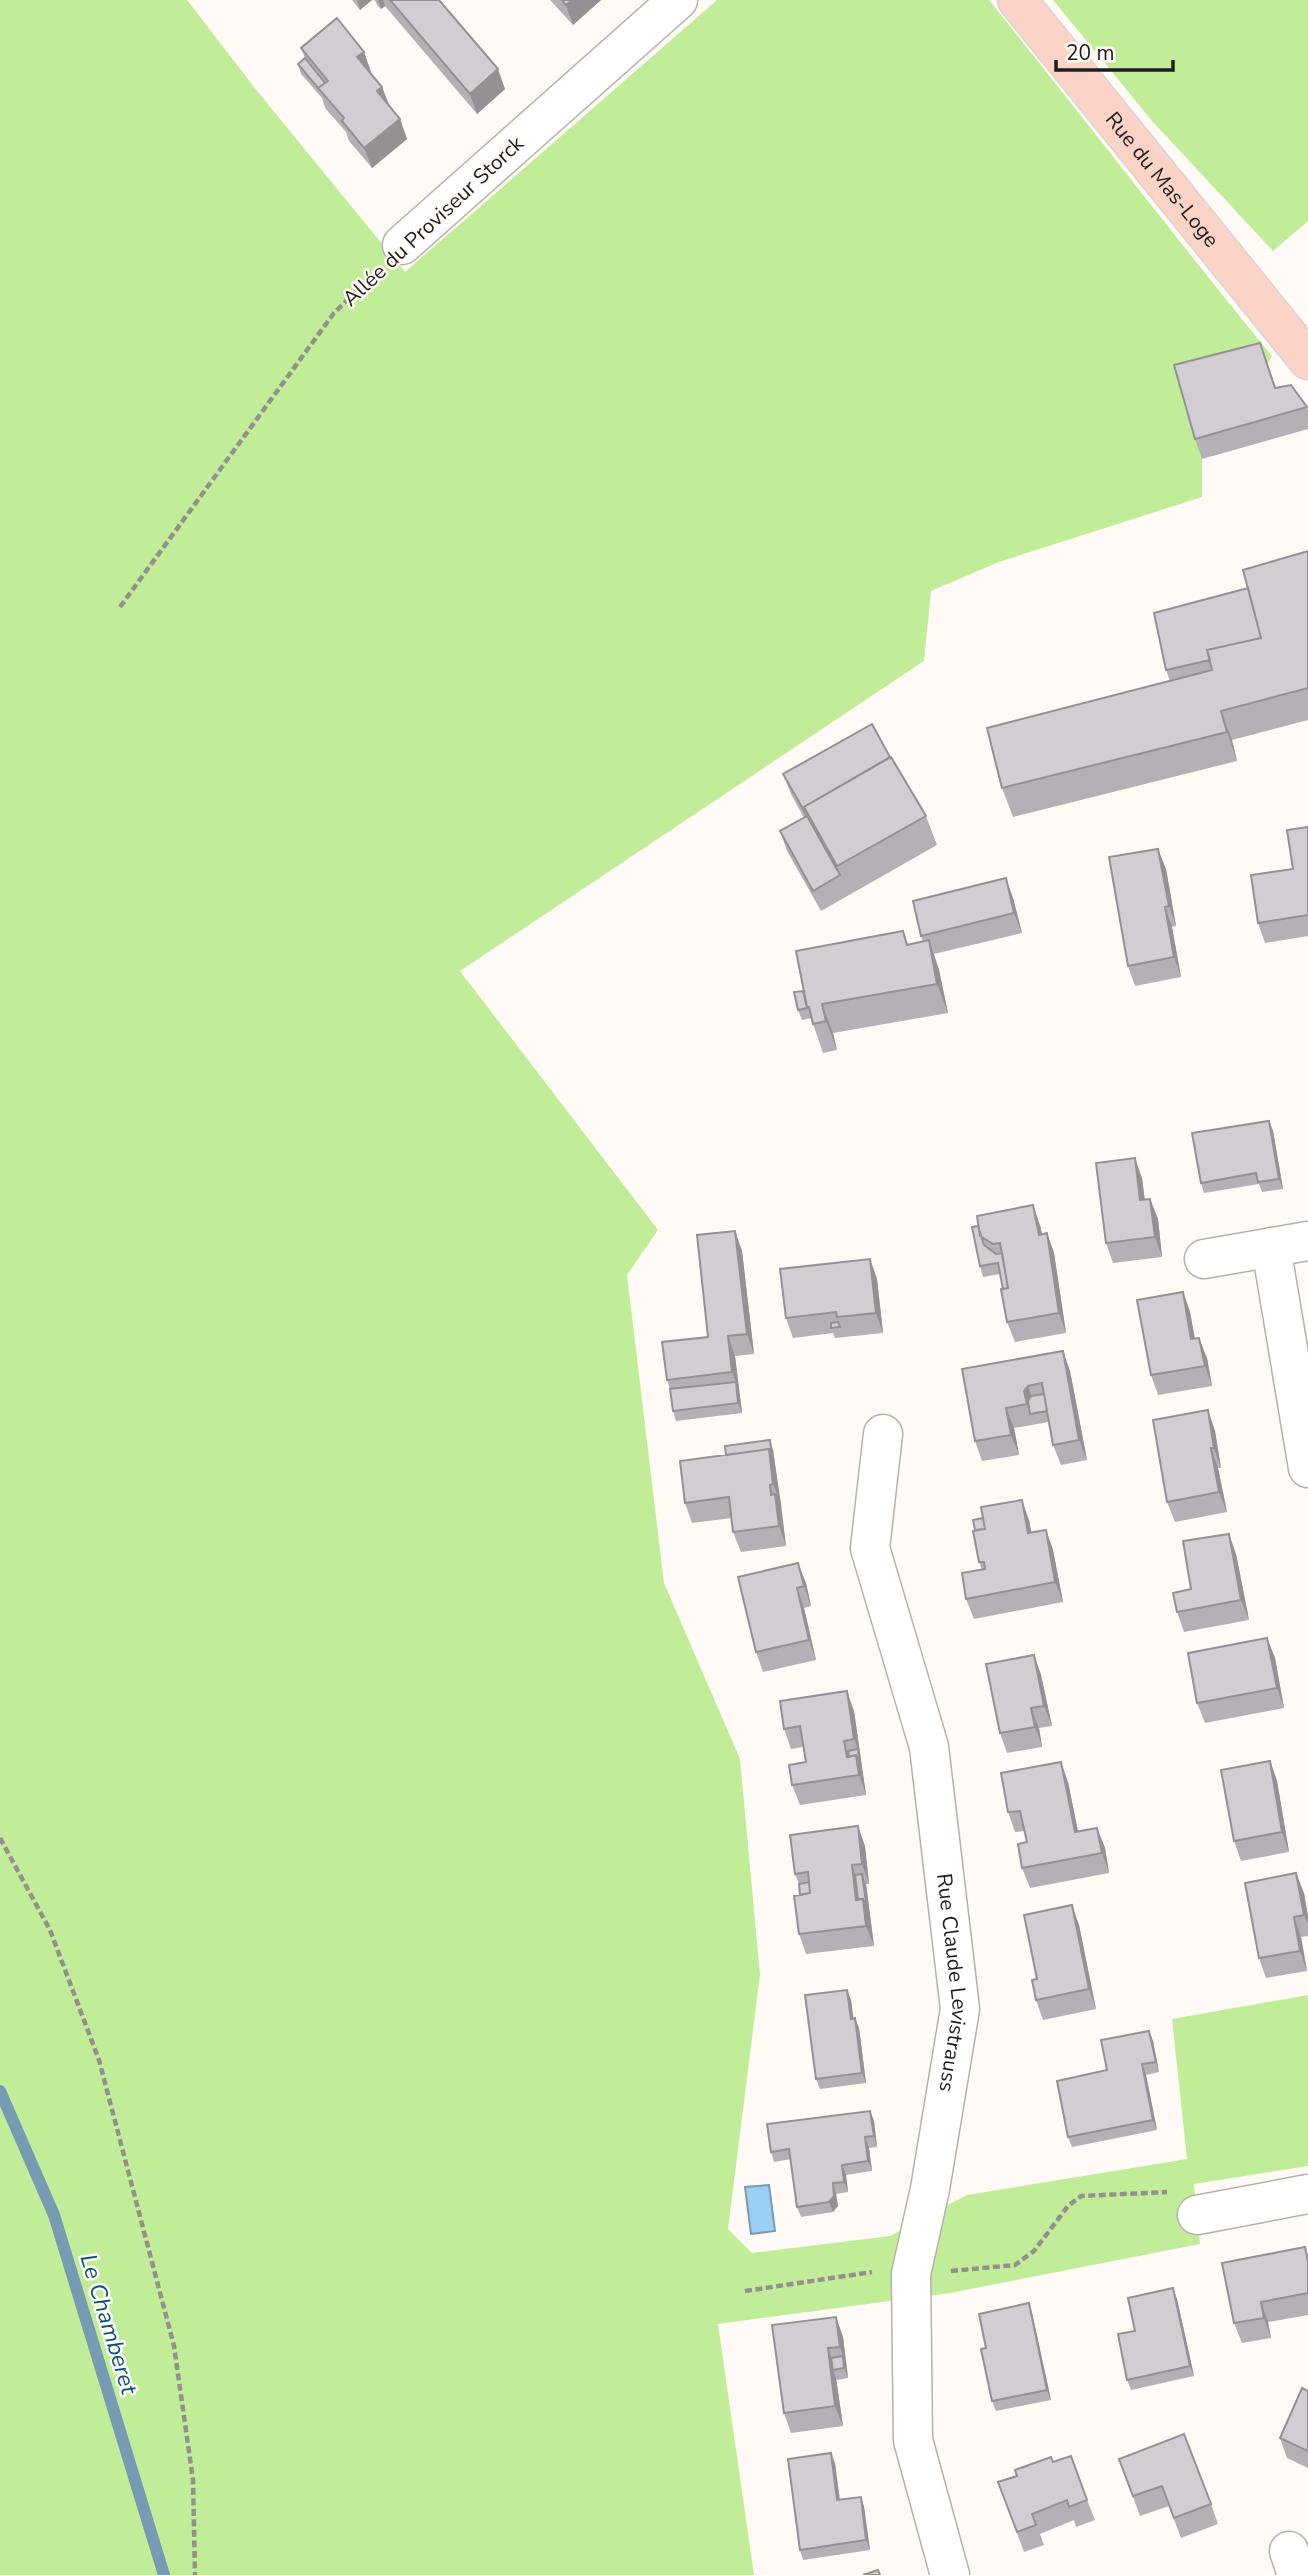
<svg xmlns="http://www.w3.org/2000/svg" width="1308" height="2575" font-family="'Nunito Sans',sans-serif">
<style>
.green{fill:#c1ec98}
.water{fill:#9bd0f4;stroke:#769bb3;stroke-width:2}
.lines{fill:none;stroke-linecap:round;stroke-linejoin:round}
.stream{stroke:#769bb3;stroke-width:12}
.minor-casing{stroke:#b7b1ab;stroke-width:41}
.major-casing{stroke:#d7d6d6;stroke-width:41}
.path{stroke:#94918d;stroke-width:4.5;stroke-dasharray:7 3.5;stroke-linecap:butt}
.minor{stroke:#fff;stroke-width:38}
.major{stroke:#fbd2c6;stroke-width:38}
.wall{fill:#b5b0b5}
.shaded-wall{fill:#949094}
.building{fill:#d3cdd3;stroke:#949094;stroke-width:2}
.labels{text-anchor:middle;stroke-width:5;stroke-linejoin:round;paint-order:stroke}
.street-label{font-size:21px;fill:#201e1c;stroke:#fffaf5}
.water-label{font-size:23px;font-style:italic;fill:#06547b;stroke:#fffaf5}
</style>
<rect width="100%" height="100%" fill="#fffaf5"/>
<!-- green -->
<path class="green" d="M0 0H187L258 92 405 272 717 0H989C1084 118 1176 239 1272 356L1268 363 1182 386 1202 459V497L999 562 931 591 924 661 460 971 658 1230 627 1275 664 1583 740 1759 760 1975 728 2229 752 2253 890 2236 967 2195 1187 2159 1172 2019 1308 1995V2166L1194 2184 1200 2244 950 2293 718 2324 754 2575H0Z
M1053 0H1308V221L1273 251 1153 122Z"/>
<!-- water -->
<path class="water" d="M769 2185 775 2231 751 2234 745 2187Z"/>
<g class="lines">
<!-- stream -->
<path class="stream" d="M0 2091 54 2215 164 2575"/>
<!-- minor casing -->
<g class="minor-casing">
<g id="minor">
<path d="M402 245 678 0"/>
<path d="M1271 1247 1308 1468"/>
<path d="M1204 1259 1308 1241"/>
<path id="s1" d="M883 1434 870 1548 929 1747 960 2009 930 2189 911 2274 913 2440 950 2575"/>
<path d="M1197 2215 1308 2194"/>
<path d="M1289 2551 1297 2575"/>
</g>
</g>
<!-- major casing -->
<g class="major-casing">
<g id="major">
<path id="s2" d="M1017 0 1308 360"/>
</g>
</g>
<!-- path -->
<path class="path" d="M120 607 334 313 375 273
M0 1838 50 1930 99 2060 174 2346 193 2480 195 2575
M951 2271 1015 2265 1034 2251 1068 2206 1081 2196 1167 2192
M745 2291 872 2272"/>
<!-- minor -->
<use href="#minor" class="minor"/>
<!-- major -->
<use href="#major" class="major"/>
</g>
<!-- wall -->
<path class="wall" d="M352 0H372L360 10Z
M375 0H439L505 89 477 114 385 6 381 9 377 5Z
M550 0H601L573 25Z
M301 48 364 52 371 72 370 73 382 87 389 106 400 119 407 139 372 168 349 141 346 132 325 108 322 98 301 74 298 64 305 58Z
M1260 343 1276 388 1307 407 1308 410V429L1202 459 1195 439Z
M1308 551V720L1232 740 1237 761 1013 817 1002 788 1170 681 1166 670 1248 588Z
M890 757 926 816 937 845 821 911 787 851 780 831 804 818 791 794 783 774Z
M1308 827V936L1265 943 1258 923 1293 869Z
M1166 869 1176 926 1172 927 1181 977 1135 986 1128 966Z
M1013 898 1022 933 934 954 939 970 948 1013 833 1033 837 1050 823 1053 811 1018 802 1020 798 1010 803 991 908 944 923 942 921 936Z
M1269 1121 1273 1131 1283 1189 1262 1192 1259 1184 1204 1193 1201 1183Z
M1142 1178 1145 1200 1150 1199 1158 1219 1162 1257 1113 1263 1106 1243Z
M1040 1225 1042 1234 1047 1233 1054 1253 1066 1333 1015 1342 1007 1322 1000 1274 983 1277 980 1266 972 1227Z
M735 1231 742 1251 754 1354 735 1356 742 1413 676 1421 673 1411 670 1389 667 1380 708 1337Z
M870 1259 877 1279 883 1333 835 1338 833 1333 793 1338 786 1318Z
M1183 1292 1190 1312 1195 1338 1207 1358 1212 1386 1158 1395 1151 1375Z
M962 1369 1070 1371 1087 1460 1061 1465 1053 1445 1049 1422 1014 1428 1019 1455 982 1461 975 1441Z
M1208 1410 1215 1431 1221 1468H1218L1227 1512 1175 1522 1167 1502Z
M773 1450 786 1546 741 1552 733 1532 732 1518 692 1523 685 1503Z
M1029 1520 1031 1532 1046 1530 1053 1550 1063 1602 974 1619 966 1599 982 1570 979 1562 975 1530Z
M1236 1554 1249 1620 1184 1632 1177 1612 1191 1589Z
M738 1577 806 1583 811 1606 804 1608 816 1660 763 1672 756 1652Z
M1267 1638 1275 1658 1284 1708 1205 1723 1197 1703Z
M1034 1655 1041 1675 1052 1726 1039 1728 1042 1747 1007 1753 1000 1733Z
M854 1711 866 1795 800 1805 792 1785 806 1762 803 1747 791 1749 784 1729Z
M1270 1761 1277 1781 1289 1852 1241 1861 1234 1841Z
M1068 1782 1078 1831 1097 1828 1105 1848 1109 1873 1030 1888 1022 1868 1027 1842 1024 1831 1015 1832 1008 1812Z
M865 1846 869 1884H866L874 1946 806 1954 799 1934 800 1895 799 1884 795 1874Z
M1304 1893 1308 1916V1936L1301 1937 1307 1971 1266 1978 1259 1958Z
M1079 1925 1096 2009 1043 2020 1036 2000 1037 1979Z
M847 1990 851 2000 853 2019 859 2028 866 2083 820 2089 816 2079Z
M1149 2031 1153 2041 1159 2072 1146 2075 1157 2130 1072 2147 1068 2137 1107 2070Z
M870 2111 874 2121 877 2147 869 2148 872 2171 846 2175 848 2192 836 2194 838 2206 833 2212 801 2217 797 2207 791 2159 774 2162 771 2152Z
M1305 2247 1308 2255V2315L1268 2322 1271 2338 1242 2343 1234 2323Z
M1177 2299 1194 2376 1131 2390 1127 2380 1135 2331Z
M1032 2313 1051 2400 996 2411 992 2401 986 2348Z
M836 2317 843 2337 848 2378 837 2380 836 2378 843 2426 791 2433 784 2413Z
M1308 2391V2468L1287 2458 1280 2438Z
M1119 2459 1211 2504 1218 2524 1181 2538 1169 2506 1140 2516Z
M1053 2462 1087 2500 1095 2520 1076 2527 1074 2520 1040 2534 1044 2545 1024 2552 998 2482Z
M835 2463 840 2500 861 2497 864 2507 870 2550 803 2560 800 2550Z"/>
<!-- shaded-wall -->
<path class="shaded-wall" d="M357 0H372L360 10Z
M378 0H383L385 6 381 9Z
M572 0H601L573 25 566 5Z
M364 52 371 72 365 77 357 57Z
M498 69 505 89 477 114 470 94Z
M382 87 390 107 377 91Z
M400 119 407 139 372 168 364 148Z
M1221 711 1232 740 1237 761 1227 732Z
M1158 849 1166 869 1176 926 1169 906Z
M1006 878 1013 898 1022 933 1014 913Z
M1165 907 1172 927 1181 977 1174 957Z
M929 940 939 970 948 1013 937 984Z
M822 1004 833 1033 837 1050 826 1021Z
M1269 1121 1273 1131 1283 1189 1279 1179Z
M1135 1158 1142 1178 1147 1220 1140 1200Z
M1150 1199 1158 1219 1162 1257 1155 1237Z
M1033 1205 1040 1225 1046 1255 1039 1235Z
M735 1231 742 1251 754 1354 747 1334Z
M1047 1233 1054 1253 1066 1333 1059 1313Z
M870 1259 877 1279 883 1333 876 1313Z
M1183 1292 1190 1312 1198 1359 1191 1339Z
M728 1336 735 1356 742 1413 738 1403 736 1382 732 1372Z
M1199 1338 1207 1358 1212 1386 1205 1366Z
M1063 1351 1070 1371 1087 1460 1079 1440Z
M1028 1386 1035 1406 1030 1414 1027 1404 1024 1391Z
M1006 1408 1014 1428 1019 1455 1011 1435Z
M1208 1410 1215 1431 1221 1468 1214 1448Z
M770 1440 773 1450 781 1504 773 1484 769 1449Z
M1211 1448 1218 1468 1227 1512 1219 1492Z
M770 1485 776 1502 775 1494H777L781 1504 786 1546 779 1526Z
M1022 1500 1029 1520 1035 1553 1028 1533Z
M1046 1530 1053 1550 1063 1602 1055 1582Z
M1229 1534 1236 1554 1249 1620 1241 1600Z
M798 1563 806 1583 811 1606 804 1586Z
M797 1588 804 1608 816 1660 809 1640Z
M1267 1638 1275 1658 1284 1708 1277 1688Z
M1034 1655 1041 1675 1052 1726 1044 1706Z
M847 1691 854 1711 866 1795 859 1775 856 1755 858 1749 854 1739Z
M1031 1708 1039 1728 1042 1747 1035 1727Z
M1270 1761 1277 1781 1289 1852 1282 1832Z
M1061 1762 1068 1782 1082 1852 1075 1832Z
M858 1826 865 1846 869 1884 862 1864Z
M1097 1828 1105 1848 1109 1873 1102 1853Z
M852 1865 859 1885 862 1909 856 1900Z
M1296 1873 1304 1893 1308 1916V1925L1304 1915Z
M862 1874 866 1884 874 1946 866 1926 863 1899Z
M1072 1905 1079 1925 1096 2009 1089 1989Z
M1294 1917 1301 1937 1307 1971 1300 1951Z
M847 1990 851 2000 855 2029 851 2019Z
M855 2018 859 2028 866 2083 862 2073Z
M1149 2031 1153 2041 1159 2072 1156 2062Z
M1142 2064 1146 2075 1157 2130 1153 2120Z
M870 2111 874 2121 877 2147 874 2136Z
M865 2137 869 2148 872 2171 868 2161Z
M842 2165 846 2175 848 2192 844 2182Z
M833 2183 836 2194 838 2206 833 2212 829 2202Z
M1173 2288 1177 2299 1194 2376 1190 2366Z
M1261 2302 1268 2322 1271 2338 1264 2318Z
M1029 2303 1032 2313 1051 2400 1047 2390Z
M836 2317 843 2337 848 2378 844 2368 843 2356 840 2347Z
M828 2348 835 2368 833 2370 836 2378 843 2426 835 2406Z
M831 2453 835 2463 841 2511 837 2500Z
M861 2497 864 2507 870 2550 866 2540Z"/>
<!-- building -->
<path class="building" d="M390 0H439L498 69 470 94Z
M562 0H572L566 5Z
M337 18 364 52 357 57 382 87 377 91 400 119 364 148 342 121 344 118 318 88 328 81 301 48Z
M305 58 325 83 318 88 298 64Z
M1260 343 1275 388 1291 385 1307 407 1195 439 1174 365Z
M1308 551V688L1221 711 1227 732 1002 788 987 728 1212 670 1207 650 1261 638 1243 570Z
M1248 588 1261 638 1207 650 1210 660 1166 670 1154 613Z
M872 724 890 757 804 807 807 816 783 774Z
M891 757 926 816 837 866 804 807Z
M807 816 840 875 813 891 780 831Z
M1308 827V915L1258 923 1251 875 1293 869 1287 830Z
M1158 849 1169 906 1165 907 1174 957 1128 966 1109 857Z
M1006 878 1014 913 921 936 913 901Z
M903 931 907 945 929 940 937 984 822 1004 826 1021 813 1024 809 1007H807L796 951Z
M803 991 807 1008 798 1010 794 992Z
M1269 1121 1279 1179 1258 1182 1256 1173 1201 1183 1192 1133Z
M1135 1158 1140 1200 1150 1199 1155 1237 1106 1243 1096 1163Z
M1033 1205 1039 1235 1047 1233 1059 1313 1007 1322 1001 1289 1008 1288 1000 1243 993 1244 980 1236 977 1216Z
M978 1226 984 1245 996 1254 1002 1253 1008 1288 1003 1289 998 1263 980 1266 972 1227Z
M735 1231 747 1334 728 1336 732 1372 667 1380 662 1342 708 1337 697 1235Z
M870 1259 876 1313 837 1317 836 1312 786 1318 780 1269Z
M1183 1292 1191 1339 1199 1338 1205 1366 1151 1375 1137 1300Z
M838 1322 840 1327 831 1328V1323Z
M1063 1351 1079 1440 1053 1445 1042 1383 1028 1386 1024 1391 1027 1404 1006 1408 1011 1435 975 1441 962 1369Z
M736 1382 738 1403 673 1411 670 1389Z
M1044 1394 1047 1411 1030 1414 1028 1401 1031 1396Z
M1208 1410 1214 1448H1211L1219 1492 1167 1502 1153 1420Z
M770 1440 772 1459 769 1449 726 1455 725 1446Z
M769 1449 773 1484 770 1485 771 1495 775 1494 779 1526 733 1532 729 1497 685 1503 680 1461Z
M1022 1500 1028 1533 1046 1530 1055 1582 966 1599 962 1573 985 1569 984 1562H979L973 1531 985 1529 981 1507Z
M983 1518 985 1529 975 1530 973 1520Z
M1229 1534 1241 1600 1177 1612 1173 1593 1191 1589 1183 1541Z
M798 1563 804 1586 797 1588 809 1640 756 1652 738 1577Z
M1267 1638 1277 1688 1197 1703 1188 1653Z
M1034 1655 1044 1706 1031 1708 1035 1727 1000 1733 986 1664Z
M847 1691 854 1739 844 1741 847 1757 856 1755 859 1775 792 1785 789 1765 806 1762 800 1726 784 1729 780 1701Z
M858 1749 860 1765 856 1755 849 1757 848 1751Z
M1270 1761 1282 1832 1234 1841 1221 1770Z
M1061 1762 1075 1832 1097 1828 1102 1853 1022 1868 1018 1844 1027 1842 1020 1811 1008 1812 1001 1773Z
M858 1826 862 1864 852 1865 856 1900 863 1899 866 1926 799 1934 794 1896 810 1893 808 1872 795 1874 790 1835Z
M1296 1873 1304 1915 1294 1917 1300 1951 1259 1958 1245 1883Z
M862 1874 867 1909 863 1899H858L855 1875Z
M809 1882 810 1893 800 1895 799 1884Z
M1072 1905 1089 1989 1036 2000 1032 1980 1037 1979 1024 1915Z
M847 1990 851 2019 855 2018 862 2073 816 2079 805 1995Z
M1149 2031 1156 2062 1142 2064 1153 2120 1068 2137 1057 2081 1107 2070 1101 2040Z
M870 2111 874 2136 865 2137 868 2161 842 2165 844 2182 833 2183 834 2196 829 2202 797 2207 789 2149 771 2152 767 2124Z
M1305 2247 1308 2262V2293L1261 2302 1264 2318 1234 2323 1222 2263Z
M1173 2288 1190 2366 1127 2380 1118 2334 1135 2331 1128 2298Z
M1029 2303 1047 2390 992 2401 981 2349 986 2348 979 2314Z
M836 2317 840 2347 828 2348 835 2406 784 2413 772 2325Z
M843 2356 844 2368 833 2370 831 2358Z
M1302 2388 1308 2391V2451L1280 2438Z
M1184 2434 1211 2504 1174 2518 1162 2486 1133 2496 1119 2459Z
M831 2453 837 2500 861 2497 866 2540 800 2550 788 2459Z
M1071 2456 1087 2500 1069 2507 1067 2500 1032 2514 1036 2525 1017 2532 998 2482 1017 2476 1015 2470 1051 2457 1053 2462Z
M878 2570 880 2575H863Z"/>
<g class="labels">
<!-- street labels -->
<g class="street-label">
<text dy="7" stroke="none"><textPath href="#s2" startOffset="231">Rue du Mas-Loge</textPath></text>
<text transform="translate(433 221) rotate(-43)" y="7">Allée du Proviseur Storck</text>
<text dy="7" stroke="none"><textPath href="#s1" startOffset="560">Rue Claude Levistrauss</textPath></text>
</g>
<!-- water labels -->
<g class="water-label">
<text transform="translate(109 2324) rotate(73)" y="8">Le Chamberet</text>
</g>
</g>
<!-- scale -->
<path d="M1056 60v10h117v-10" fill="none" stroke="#201e1c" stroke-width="3.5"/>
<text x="1066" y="60" font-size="21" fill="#201e1c" stroke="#fffaf5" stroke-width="5" paint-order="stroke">20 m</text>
</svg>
